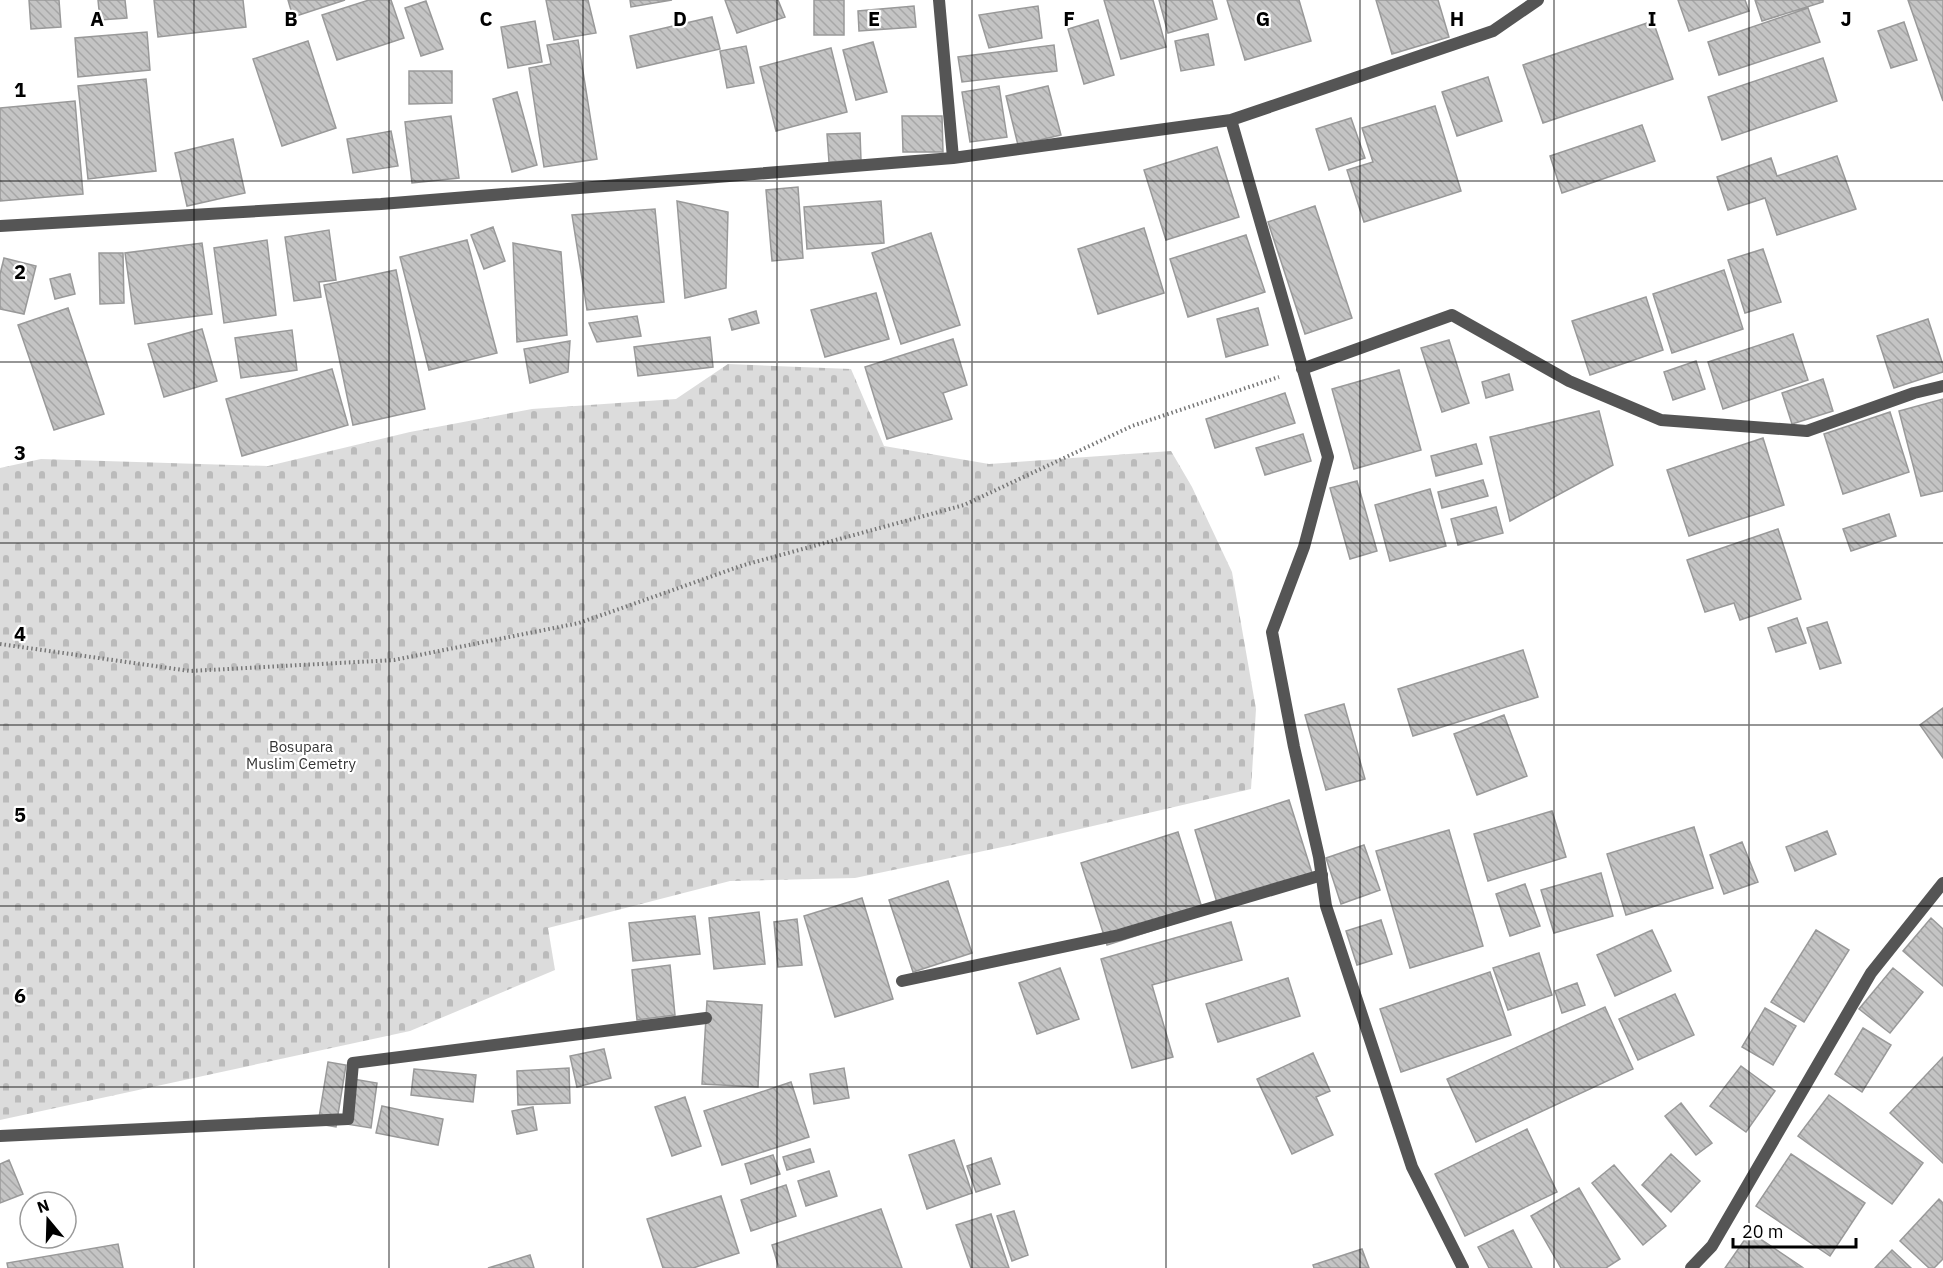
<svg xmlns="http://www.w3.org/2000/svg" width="1943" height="1268" font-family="'IBM Plex Sans',sans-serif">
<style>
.cemetery{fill:url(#cemetery-stones)}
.building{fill:url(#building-back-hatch);stroke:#999;stroke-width:1.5}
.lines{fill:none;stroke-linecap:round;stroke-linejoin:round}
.path{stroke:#777;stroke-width:4;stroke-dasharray:1.5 3;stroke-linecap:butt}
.lane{stroke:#555;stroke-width:12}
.street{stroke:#555;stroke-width:12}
.grid{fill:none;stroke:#000;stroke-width:1.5;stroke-opacity:0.55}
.labels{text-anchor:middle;stroke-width:4.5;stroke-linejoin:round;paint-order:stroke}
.park-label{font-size:15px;fill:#333;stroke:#fff}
.grid-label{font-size:20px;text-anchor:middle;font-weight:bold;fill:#000;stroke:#fff;stroke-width:4.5;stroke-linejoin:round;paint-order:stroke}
</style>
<defs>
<pattern id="cemetery-stones" width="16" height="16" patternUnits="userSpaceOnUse" patternTransform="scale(1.5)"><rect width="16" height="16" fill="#dcdcdc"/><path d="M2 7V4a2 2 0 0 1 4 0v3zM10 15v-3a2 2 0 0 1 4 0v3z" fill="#bbb"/></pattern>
<pattern id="building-back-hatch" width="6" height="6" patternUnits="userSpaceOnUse" patternTransform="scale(1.5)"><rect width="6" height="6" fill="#c4c4c4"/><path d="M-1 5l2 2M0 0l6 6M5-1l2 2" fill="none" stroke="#a7a7a7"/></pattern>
</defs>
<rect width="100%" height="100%" fill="#fff"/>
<!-- cemetery -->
<path class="cemetery" d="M728 364 851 369 884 446 989 464 1171 451 1192 487 1232 572 1256 709 1251 789 1012 845 855 878 730 881 548 928 555 970 410 1031 0 1120V468L41 459 268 466 410 432 532 409 676 399Z"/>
<!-- building -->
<path class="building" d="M29 0H59L61 27 31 29Z
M98 0H125L127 18 100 20Z
M154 0H243L246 27 158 37Z
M288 0H345L293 17Z
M369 0H391L404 38 337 60 322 15Z
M546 0H588L596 33 554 40Z
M630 0H672L631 7Z
M725 0H778L785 17 737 33Z
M814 0H844V35H814Z
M1104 0H1153L1166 47 1121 59Z
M1159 0H1212L1217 19 1168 33Z
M1227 0H1299L1311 41 1245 60Z
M1376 0H1438L1449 37 1392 54Z
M1678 0H1745L1749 11 1689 31Z
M1755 0H1823V2L1762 21Z
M1908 0H1943V101Z
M426 1 443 49 421 56 405 8Z
M914 6 916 27 859 31 858 11Z
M1038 6 1042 38 989 48 979 15Z
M1808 8 1820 42 1719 75 1708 42Z
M712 17 720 49 637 68 630 36Z
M1098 20 1114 75 1084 84 1068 29Z
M535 21 542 62 508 68 501 27Z
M1653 21 1673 79 1543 123 1523 65Z
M1904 22 1917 60 1891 68 1878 31Z
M147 32 150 70 78 77 75 38Z
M1208 34 1214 65 1181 71 1175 41Z
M578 40 597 159 544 167 529 68 551 64 547 45Z
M308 41 336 128 282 146 253 59Z
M873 42 887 92 856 100 843 50Z
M1054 45 1057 71 962 82 958 57Z
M746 46 754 83 727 88 720 51Z
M831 48 847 112 776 131 760 67Z
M1823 58 1837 101 1722 140 1708 97Z
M409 71H452V103L409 104Z
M1488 77 1502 121 1457 136 1442 92Z
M146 79 156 171 88 179 78 86Z
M999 86 1007 137 970 142 962 92Z
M1048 86 1061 135 1018 145 1006 96Z
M517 92 537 165 512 172 493 99Z
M75 101 83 194 0 201V108Z
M1435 106 1461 191 1364 222 1347 170 1373 162 1362 128Z
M451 116 459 178 412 183 405 122Z
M902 116H942L943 152H903Z
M1351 118 1365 158 1329 170 1316 129Z
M1642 125 1655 161 1562 193 1550 156Z
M391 131 398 166 353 173 347 139Z
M860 133 861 160 829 162 827 134Z
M233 139 245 193 187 206 175 153Z
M1217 147 1239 217 1166 240 1144 170Z
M1837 156 1856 209 1777 235 1765 198 1728 210 1717 177 1771 158 1777 176Z
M798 187 803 258 772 261 766 190Z
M677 201 728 212 726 288 685 298Z
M881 201 884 243 807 249 804 207Z
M1315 206 1352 318 1305 334 1268 222Z
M655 209 664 302 587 310 572 215Z
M493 227 505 261 484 269 471 235Z
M1144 228 1164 293 1098 314 1078 249Z
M329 230 336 280 319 282 321 297 294 301 285 237Z
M931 233 960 325 901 344 872 253Z
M1246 235 1265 292 1188 317 1170 259Z
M267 240 276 315 224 323 214 248Z
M467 240 497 353 429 370 400 257Z
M202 243 212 314 135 324 125 253Z
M513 243 561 252 567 335 517 342Z
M1763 249 1781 302 1745 313 1728 260Z
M99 253H123L124 303 100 304Z
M4 258 36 266 24 314 0 309V274Z
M396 270 425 409 353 425 324 285Z
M1724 270 1743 329 1672 353 1653 294Z
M70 274 75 294 55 299 50 279Z
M876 293 889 339 825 357 811 310Z
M1646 297 1663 350 1590 375 1572 321Z
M68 308 104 414 54 430 18 325Z
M1258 308 1268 345 1226 357 1217 319Z
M756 311 759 323 732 330 729 319Z
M637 316 641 336 597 342 589 323Z
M1928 319 1943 365V372L1894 388 1877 336Z
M202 329 217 381 164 397 148 344Z
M292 330 297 370 241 378 235 338Z
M1793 334 1808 380 1723 409 1708 362Z
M710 337 713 367 638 376 634 347Z
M953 339 967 385 943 393 952 419 887 439 865 367Z
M1449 340 1469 403 1442 412 1421 348Z
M570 341 568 372 530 383 524 349Z
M1696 361 1705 389 1673 400 1664 372Z
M332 369 348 425 242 456 226 399Z
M1399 370 1421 450 1354 469 1332 389Z
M1509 374 1513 390 1486 398 1482 382Z
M1823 379 1833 411 1792 424 1782 393Z
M1285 393 1295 423 1215 448 1206 419Z
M1943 399V491L1921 496 1899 411Z
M1599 411 1613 465 1510 521 1490 437Z
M1890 412 1909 472 1843 494 1824 434Z
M1303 434 1311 461 1265 475 1256 448Z
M1763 438 1784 505 1689 536 1667 470Z
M1476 444 1482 464 1436 476 1431 456Z
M1483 480 1488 496 1442 508 1438 492Z
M1357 481 1377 551 1350 559 1330 488Z
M1430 489 1446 546 1390 561 1375 505Z
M1496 507 1503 533 1458 545 1451 519Z
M1889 514 1896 536 1851 551 1843 529Z
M1778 529 1801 599 1740 620 1734 603 1705 612 1687 560Z
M1797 618 1806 643 1776 652 1768 628Z
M1827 622 1841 663 1820 669 1807 628Z
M1523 650 1538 697 1413 736 1398 689Z
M1344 704 1365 779 1326 790 1305 715Z
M1943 708V758L1920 725Z
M1504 715 1527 776 1477 795 1454 734Z
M1289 800 1313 876 1218 906 1195 830Z
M1552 811 1566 857 1488 881 1474 834Z
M1694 827 1713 888 1626 915 1607 854Z
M1449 830 1483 946 1410 968 1376 851Z
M1827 831 1836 854 1795 871 1786 847Z
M1178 832 1204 914 1107 945 1081 863Z
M1742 842 1758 882 1724 894 1710 855Z
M1364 845 1380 890 1341 904 1326 858Z
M1601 873 1613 916 1554 933 1541 890Z
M948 881 972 953 913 972 889 900Z
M1525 884 1540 926 1510 936 1496 894Z
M862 898 893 999 835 1017 804 916Z
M759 912 765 964 714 969 709 918Z
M695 916 700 954 633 961 629 923Z
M1931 918 1943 929V986L1903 951Z
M797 919 802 965 778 967 774 922Z
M1381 920 1392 954 1357 965 1346 931Z
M1231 922 1242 960 1152 985 1173 1057 1132 1068 1101 959Z
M1652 930 1671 971 1615 996 1597 955Z
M1816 930 1849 950 1804 1022 1771 1002Z
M1539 953 1552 995 1508 1010 1493 968Z
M670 965 675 1015 637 1020 632 970Z
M1060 968 1079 1019 1037 1034 1019 983Z
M1893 968 1923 992 1890 1033 1859 1009Z
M1490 972 1511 1035 1401 1072 1380 1009Z
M1288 978 1300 1016 1218 1042 1206 1004Z
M1577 983 1585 1005 1562 1013 1555 991Z
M1675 994 1694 1035 1638 1060 1619 1019Z
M707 1001 762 1005 758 1087 702 1084Z
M1605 1007 1633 1069 1476 1142 1447 1079Z
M1765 1008 1796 1026 1773 1065 1742 1047Z
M1863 1028 1891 1045 1862 1092 1835 1074Z
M604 1049 611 1078 577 1087 570 1056Z
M1313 1053 1330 1091 1316 1097 1333 1135 1292 1154 1257 1079Z
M1943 1057V1163L1890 1113Z
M328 1062 346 1065 336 1127 318 1124Z
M1741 1066 1775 1091 1746 1132 1710 1106Z
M569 1068 570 1103 518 1105 517 1071Z
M844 1068 849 1098 814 1104 810 1074Z
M414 1069 476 1075 473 1102 411 1095Z
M353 1079 377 1083 371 1128 346 1124Z
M791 1082 809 1137 722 1165 704 1111Z
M1829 1095 1923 1163 1892 1204 1798 1136Z
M685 1097 701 1146 672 1156 655 1107Z
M1681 1103 1712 1143 1696 1155 1665 1116Z
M382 1106 443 1119 438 1145 376 1133Z
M533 1107 537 1130 517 1134 512 1111Z
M1527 1129 1557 1192 1465 1236 1435 1174Z
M954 1140 972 1193 927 1209 909 1155Z
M810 1149 814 1162 787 1170 783 1157Z
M1671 1154 1700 1181 1671 1212 1642 1185Z
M1791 1154 1865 1203 1830 1256 1756 1206Z
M773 1155 780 1174 751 1184 745 1164Z
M991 1158 1000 1184 976 1192 967 1166Z
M9 1160 23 1194 0 1203V1164Z
M1614 1165 1666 1226 1643 1245 1592 1183Z
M829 1171 837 1196 806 1206 798 1181Z
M786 1185 796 1216 751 1231 741 1200Z
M1579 1188 1620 1259 1606 1268H1561L1531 1216Z
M721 1196 739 1253 693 1268H663L647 1219Z
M1939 1199 1943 1203V1259L1934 1268H1929L1900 1241Z
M881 1209 902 1268H779L772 1245Z
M1014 1211 1028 1255 1012 1261 997 1216Z
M991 1214 1009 1268H971L956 1225Z
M1513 1230 1532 1268H1489L1478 1247Z
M1750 1232 1802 1267 1725 1268Z
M118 1244 123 1268H8L7 1263Z
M1362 1249 1369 1268H1314L1313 1265Z
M1892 1250 1911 1268H1875Z
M530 1255 534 1268H488Z"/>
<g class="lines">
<!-- path -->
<path class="path" d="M0 644 190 671 394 660 579 623 744 565 964 505 1132 426 1279 377"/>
<!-- lane -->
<path class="lane" d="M902 981 1119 935 1322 875
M0 1136 348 1119 353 1063 706 1018"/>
<!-- street -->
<path class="street" d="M939 0 953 158
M1231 120 1328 457 1304 547 1272 632 1294 747 1319 857 1326 906 1412 1167 1463 1268
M0 226 381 204 953 158 1231 120 1493 31 1538 0
M1302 369 1452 315 1569 381 1661 420 1807 431 1914 393 1943 386
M1691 1268 1712 1246 1871 973 1943 883"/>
</g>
<!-- grid -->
<path class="grid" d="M194 0V1268M389 0V1268M583 0V1268M777 0V1268M972 0V1268M1166 0V1268M1360 0V1268M1554 0V1268M1749 0V1268M0 181H1943M0 362H1943M0 543H1943M0 725H1943M0 906H1943M0 1087H1943"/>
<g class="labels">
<!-- park labels -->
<g class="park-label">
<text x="301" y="752">Bosupara<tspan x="301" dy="17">Muslim Cemetry</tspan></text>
</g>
</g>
<g class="grid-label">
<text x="97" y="26">A</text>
<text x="291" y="26">B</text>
<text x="486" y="26">C</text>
<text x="680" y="26">D</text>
<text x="874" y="26">E</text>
<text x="1069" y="26">F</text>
<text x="1263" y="26">G</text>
<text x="1457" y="26">H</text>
<text x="1652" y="26">I</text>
<text x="1846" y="26">J</text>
<text x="20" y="97">1</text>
<text x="20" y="279">2</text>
<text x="20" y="460">3</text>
<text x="20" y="641">4</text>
<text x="20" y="822">5</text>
<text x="20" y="1003">6</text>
</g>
<!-- north arrow -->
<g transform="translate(48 1220) rotate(341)"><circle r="28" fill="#ffffff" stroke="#999999" stroke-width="1.5"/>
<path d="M0-4.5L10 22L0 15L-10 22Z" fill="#000000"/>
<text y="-9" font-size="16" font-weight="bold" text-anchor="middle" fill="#000000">N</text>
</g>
<!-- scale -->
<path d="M1733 1238v9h123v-9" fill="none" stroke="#000000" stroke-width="3"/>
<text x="1742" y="1238" font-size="18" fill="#000000" stroke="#ffffff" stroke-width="4.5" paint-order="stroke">20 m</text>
</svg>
